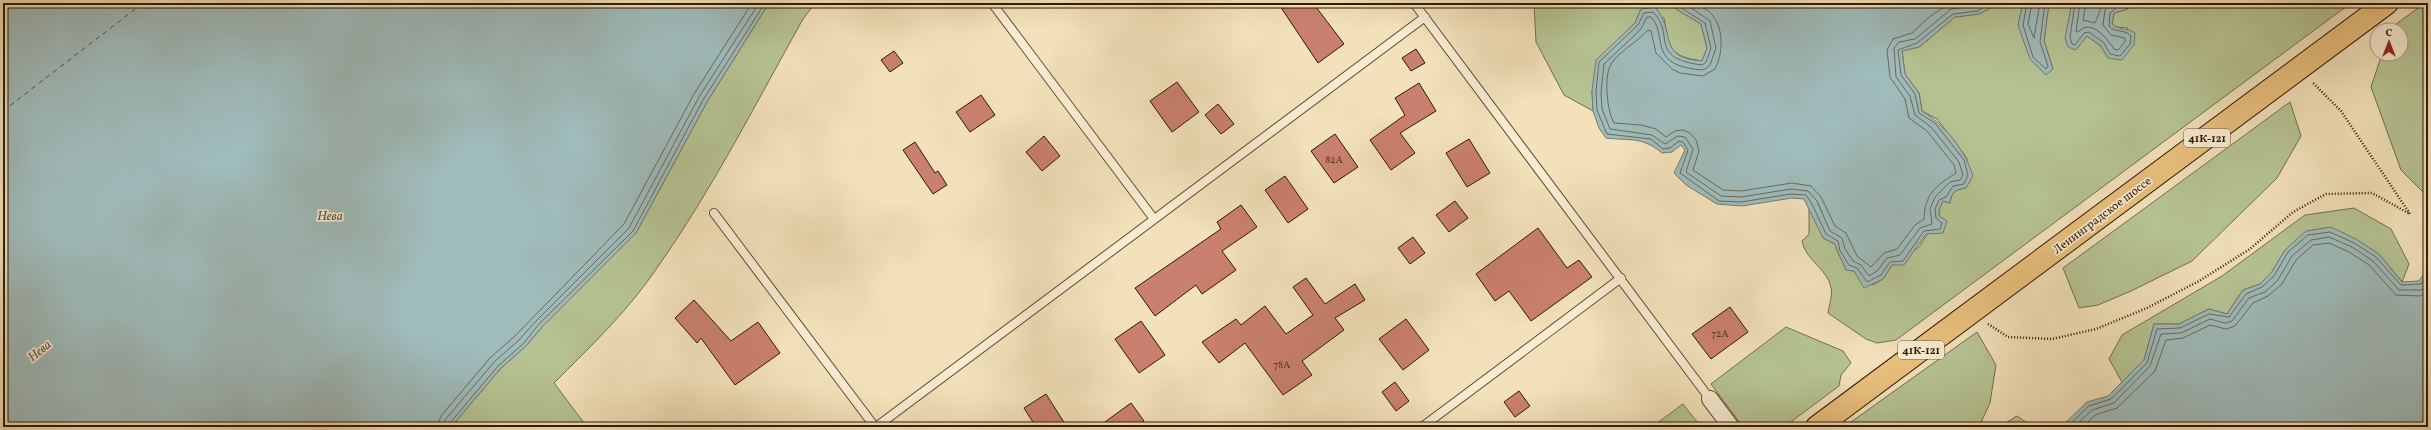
<svg xmlns="http://www.w3.org/2000/svg" width="2431" height="430" font-family="Vollkorn,serif">
<style>
.green{fill:#b6c393;stroke:#736e4a}
.water{fill:#9fbbba;stroke:#737a70}
.lines{fill:none;stroke-linecap:round;stroke-linejoin:round}
.shore{stroke:#686a5d;stroke-width:1}
.ferry{stroke:#575241;stroke-width:1;stroke-dasharray:5 4;stroke-linecap:butt}
.building{fill:#ca806e;stroke:#301900}
.lane-casing{stroke:#604b2e;stroke-width:10}
.street-casing{stroke:#604b2e;stroke-width:18}
.primary-casing{stroke:#301900;stroke-width:24}
.path{stroke:#301900;stroke-width:2.5;stroke-dasharray:1 2;stroke-linecap:butt}
.lane{stroke:#f7ecd2;stroke-width:8}
.street{stroke:#f7ecd2;stroke-width:16}
.primary{stroke:#e9c07d;stroke-width:22}
.labels{text-anchor:middle;stroke-width:3.5;stroke-linejoin:round;paint-order:stroke}
.number-label{font-size:10px;fill:#56331c}
.shield{fill:#f7ecd2;stroke:#6c583f;stroke-width:1}
.shield-label{font-size:11px;font-weight:bold;fill:#301900}
.street-label{font-size:12px;fill:#301900;stroke:#f7ecd2}
.water-label{font-size:13px;font-style:italic;fill:#575241;stroke:#f7ecd2}
</style>
<rect width="100%" height="100%" fill="#f2e1ba"/>
<filter id="stains"><feTurbulence type="fractalNoise" baseFrequency=".005" numOctaves="4"/><feColorMatrix values="0 0 0 0 .2 0 0 0 0 .09 0 0 0 0 .02 0 0 0 .5 -.17"/></filter>
<radialGradient id="worn" r=".72"><stop offset=".6" stop-color="#630" stop-opacity="0"/><stop offset="1" stop-color="#630" stop-opacity=".3"/></radialGradient>
<!-- green -->
<path class="green" d="M769 3H815L803 19C756 103 712 190 657 268 628 311 590 347 554 383L587 427H451L501 368 526 346 542 327 636 233 707 102Z
M1534 3H1674L1676 9 1701 24 1707 48 1702 61C1669 56 1669 49 1664 18L1641 9 1635 23 1626 32 1592 91 1593 111 1564 95 1536 42Z
M1994 3H2023L2018 25 2053 69 2044 41 2049 3H2072L2066 38 2069 47 2083 41 2087 36 2101 46 2108 58 2128 28 2116 27 2112 24 2114 13 2128 9 2118 3H2351L1896 340 1877 343 1866 339 1828 313C1829 306 1833 295 1831 288 1829 270 1805 260 1802 241L1809 234V205L1823 238 1835 244C1837 254 1843 260 1846 270L1854 271 1873 285 1883 279 1892 265 1919 247 1939 216V210L1943 201 1950 203C1952 191 1954 190 1966 188L1967 158 1937 119 1922 111 1919 93 1905 74 1902 51 1919 47 1955 17 1979 14 1992 7Z
M2425 3H2428V197L2401 170 2371 87 2382 54H2401V30H2388Z
M2290 102 2301 136 2277 178 2192 261 2131 291 2098 305 2079 308 2063 268Z
M2354 208 2391 229 2409 264 2402 282 2379 254 2285 250 2271 274 2260 284 2243 290 2227 314 2209 309 2179 324H2154L2144 360 2122 382 2109 359 2122 335 2222 276 2305 215Z
M1786 327 1843 351 1851 363 1841 375 1839 386 1784 427H1743L1711 384Z
M1977 332 1996 365 1990 403 1979 427H1844Z
M1683 404 1701 427H1652Z
M2017 416 2033 427H1999Z"/>
<!-- water -->
<path class="water" d="M3 3H769L707 102 636 233 542 327 526 346 501 368 451 427H3Z
M1674 3H1994L1992 7 1979 14 1955 17 1919 47 1902 51 1905 74 1919 93 1922 111C1945 125 1965 150 1973 176L1966 188C1954 190 1952 192 1950 203L1943 201 1939 210V216L1947 221 1943 233 1926 234 1904 265H1892L1883 279 1864 288 1854 271 1846 270C1843 260 1837 254 1835 244L1823 238 1804 199 1792 198 1742 206 1717 204 1686 185 1674 173 1685 150 1681 145 1672 152 1662 153C1642 136 1630 141 1606 138L1599 128 1593 111 1592 91 1596 60 1635 23 1641 9 1655 7C1677 32 1656 58 1702 61L1707 48 1701 24 1676 9Z
M2023 3H2049L2044 41 2053 69 2046 75 2030 59 2018 25Z
M2072 3H2118L2128 9 2114 13 2112 24C2118 30 2128 28 2135 33L2134 45 2122 60 2108 58 2101 46 2087 36 2076 50 2068 47 2065 38Z
M2331 227 2356 239 2379 254 2402 282 2419 281 2428 268V427H2061L2087 402 2108 396 2144 360 2154 324H2179L2209 309 2227 314 2243 290 2260 284 2271 273 2285 250 2306 231Z"/>
<g class="lines">
<!-- shore -->
<path class="shore" d="M1679 3 1680 7 1705 23 1711 48 1706 62 1702 65C1647 58 1676 35 1653 12L1644 13 1638 25 1599 62 1596 91 1597 110 1607 134 1651 139 1663 149 1670 148 1679 141 1683 142 1688 150 1680 173 1719 201 1741 202 1791 194 1806 195 1812 204 1826 234 1838 241 1840 251 1849 265 1857 268 1867 282 1881 275 1890 262 1903 261 1924 231 1940 229 1942 223 1936 218 1935 209 1939 200 1946 197 1953 186 1964 184 1968 175 1964 160 1935 123 1919 113 1915 94 1901 75 1898 50 1917 43 1953 14 1978 11 1989 3
M1684 3 1710 21 1716 48 1710 65C1705 71 1700 70 1693 69 1648 62 1668 35 1651 17H1647L1641 29 1604 64 1601 92 1602 109 1610 129 1652 135 1665 144 1678 136 1685 137 1693 149 1686 172 1721 196 1741 197 1791 189 1808 191 1817 201 1830 231 1842 238 1845 249 1853 261 1861 265 1869 276 1877 271 1887 258 1900 255 1920 228 1932 224 1930 209 1935 197 1950 182 1960 180 1963 175 1959 162 1931 127 1915 115 1910 96 1896 77 1894 48 1899 42 1915 39 1951 9 1976 6 1980 3
M1695 3C1701 7 1709 10 1713 16 1724 30 1723 54 1715 69L1703 76 1680 73 1672 69 1656 53 1651 31 1648 30C1638 42 1617 52 1610 66 1604 79 1607 111 1614 123L1641 125 1656 129 1666 137 1675 131 1683 130 1690 133 1696 140 1699 151 1693 170 1723 190 1741 191 1792 183 1811 186 1821 197 1835 226 1846 233 1857 256 1871 267 1884 253 1897 249 1915 225 1924 219C1925 193 1936 186 1956 173L1954 165 1927 131 1909 118 1905 99 1890 77 1887 50 1893 39 1912 33 1929 17 1950 3
M2027 3 2023 25 2033 57 2046 69 2048 66 2040 42 2045 3
M2032 3 2028 24 2034 38 2040 3
M2075 3 2070 37 2072 44 2075 45 2084 33 2089 32 2104 43 2110 54 2120 56 2130 44 2131 36C2125 29 2115 33 2109 26L2110 13 2116 8V3
M2080 3 2076 32C2080 32 2082 27 2087 27 2098 27 2109 41 2114 49L2118 50 2125 42V38L2111 35 2103 25 2105 10 2111 3
M2086 3 2083 20 2095 23 2103 3
M437 427 441 416 490 358 515 336 624 224 694 94 752 3
M443 427 445 420 494 362 519 340 536 321 629 228 699 97 759 3
M448 427 450 423 498 366 523 344 539 324 633 231 703 100 765 3
M2067 427 2089 406 2111 399 2147 363 2157 329 2180 328 2209 314 2229 317 2246 294 2262 287 2274 276 2288 252 2308 235 2330 232 2354 243 2376 257 2401 285 2421 284 2428 275
M2074 427 2092 410 2114 403 2150 366 2161 334 2181 333 2210 319 2225 323 2232 321 2249 298 2265 292 2278 280 2292 256 2311 240 2329 237 2352 247 2373 261 2399 290H2421L2428 284
M2083 427 2095 415 2117 408 2155 371 2166 340 2183 338 2210 325 2226 329 2235 326 2253 303 2268 296 2282 284 2296 260 2313 245 2329 243 2349 252 2369 265 2396 295 2420 296 2428 293"/>
<!-- ferry -->
<path class="ferry" d="M3 111 143 3"/>
</g>
<!-- building -->
<path class="building" d="M1278 3H1313L1344 44 1318 63Z
M1416 49 1425 63 1411 71 1402 58Z
M894 51 903 63 890 72 881 60Z
M1177 82 1199 112 1172 132 1150 101Z
M1419 83 1436 111 1400 133 1415 153 1391 170 1370 140 1405 115 1395 98Z
M981 95 995 115 970 132 956 112Z
M1218 104 1234 124 1221 134 1205 115Z
M1335 134 1358 167 1334 183 1311 151Z
M1044 136 1060 156 1042 171 1026 152Z
M1469 139 1490 173 1467 187 1446 153Z
M915 142 935 173 938 171 947 185 933 194 903 150Z
M1285 176 1308 209 1288 223 1265 190Z
M1455 201 1468 218 1449 232 1436 215Z
M1241 205 1257 227 1222 251 1236 270 1202 294 1196 285 1155 316 1135 288 1221 229 1217 222Z
M1538 228 1567 268 1579 260 1592 277 1531 321 1509 291 1495 301 1476 274Z
M1413 237 1425 253 1410 264 1398 248Z
M1306 278 1325 304 1355 284 1365 300 1335 318 1344 330 1302 361 1312 375 1283 395 1245 343 1219 363 1202 342 1236 319 1241 325 1265 306 1286 334 1313 315 1293 287Z
M694 300 731 341 758 322 780 353 735 385 701 338 697 343 675 318Z
M1730 307 1748 332 1711 359 1692 334Z
M1406 319 1429 350 1403 370 1379 339Z
M1141 321 1165 355 1139 373 1115 339Z
M1395 382 1409 401 1396 411 1382 392Z
M1519 391 1530 406 1515 417 1504 402Z
M1046 394 1067 427H1036L1024 408Z
M1131 403 1144 421 1135 427H1098Z"/>
<g class="lines">
<!-- lane casing -->
<g class="lane-casing">
<path id="lane" d="M992 3 1154 219
M1414 3 1710 399
M714 213 875 427
M876 427 1425 17
M1422 427 1621 278"/>
</g>
<!-- street casing -->
<g class="street-casing">
<path id="street" d="M1710 399 1731 427"/>
</g>
<!-- primary casing -->
<g class="primary-casing">
<path id="primary" d="M1817 427 2387 3"/>
</g>
<!-- path -->
<path class="path" d="M1988 324 2008 337 2052 339 2096 329 2147 308 2199 281 2250 249 2293 212 2326 194 2372 193 2410 214 2341 111 2312 82"/>
<!-- lane -->
<use href="#lane" class="lane"/>
<!-- street -->
<use href="#street" class="street"/>
<!-- primary -->
<use href="#primary" class="primary"/>
</g>
<g class="labels">
<!-- number labels -->
<g class="number-label">
<text x="1334" y="163">82А</text>
<text x="1720" y="337">72А</text>
<text x="1282" y="368">78А</text>
</g>
<!-- shield labels -->
<g class="shield">
<rect x="2184" y="129" width="46" height="18" rx="3"/>
<rect x="1898" y="341" width="46" height="18" rx="3"/>
</g>
<g class="shield-label">
<text x="2207" y="142">41К-121</text>
<text x="1921" y="354">41К-121</text>
</g>
<!-- street labels -->
<g class="street-label">
<text transform="translate(2102 215) rotate(-37)" y="4">Ленинградское шоссе</text>
</g>
<!-- water labels -->
<g class="water-label">
<text x="330" y="220">Нева</text>
<text transform="translate(39 350) rotate(-39)" y="5">Нева</text>
</g>
</g>
<!-- margin -->
<rect width="2431" height="430" fill="none" stroke="#f2e1ba" stroke-width="16"/>
<rect x="4" y="4" width="2423" height="422" fill="none" stroke="#301900" stroke-width="2"/>
<rect x="8" y="8" width="2415" height="414" fill="none" stroke="#301900"/>
<!-- north arrow -->
<g transform="translate(2389 42)"><circle r="19" fill="#f7ecd2" stroke="#a7987e"/>
<path d="M0-3L7 15L0 10L-7 15Z" fill="#8f2418"/>
<text y="-6" font-size="11" font-weight="bold" text-anchor="middle" fill="#301900">С</text>
</g>
<rect width="100%" height="100%" filter="url(#stains)"/>
<rect width="100%" height="100%" fill="url(#worn)"/>
</svg>
